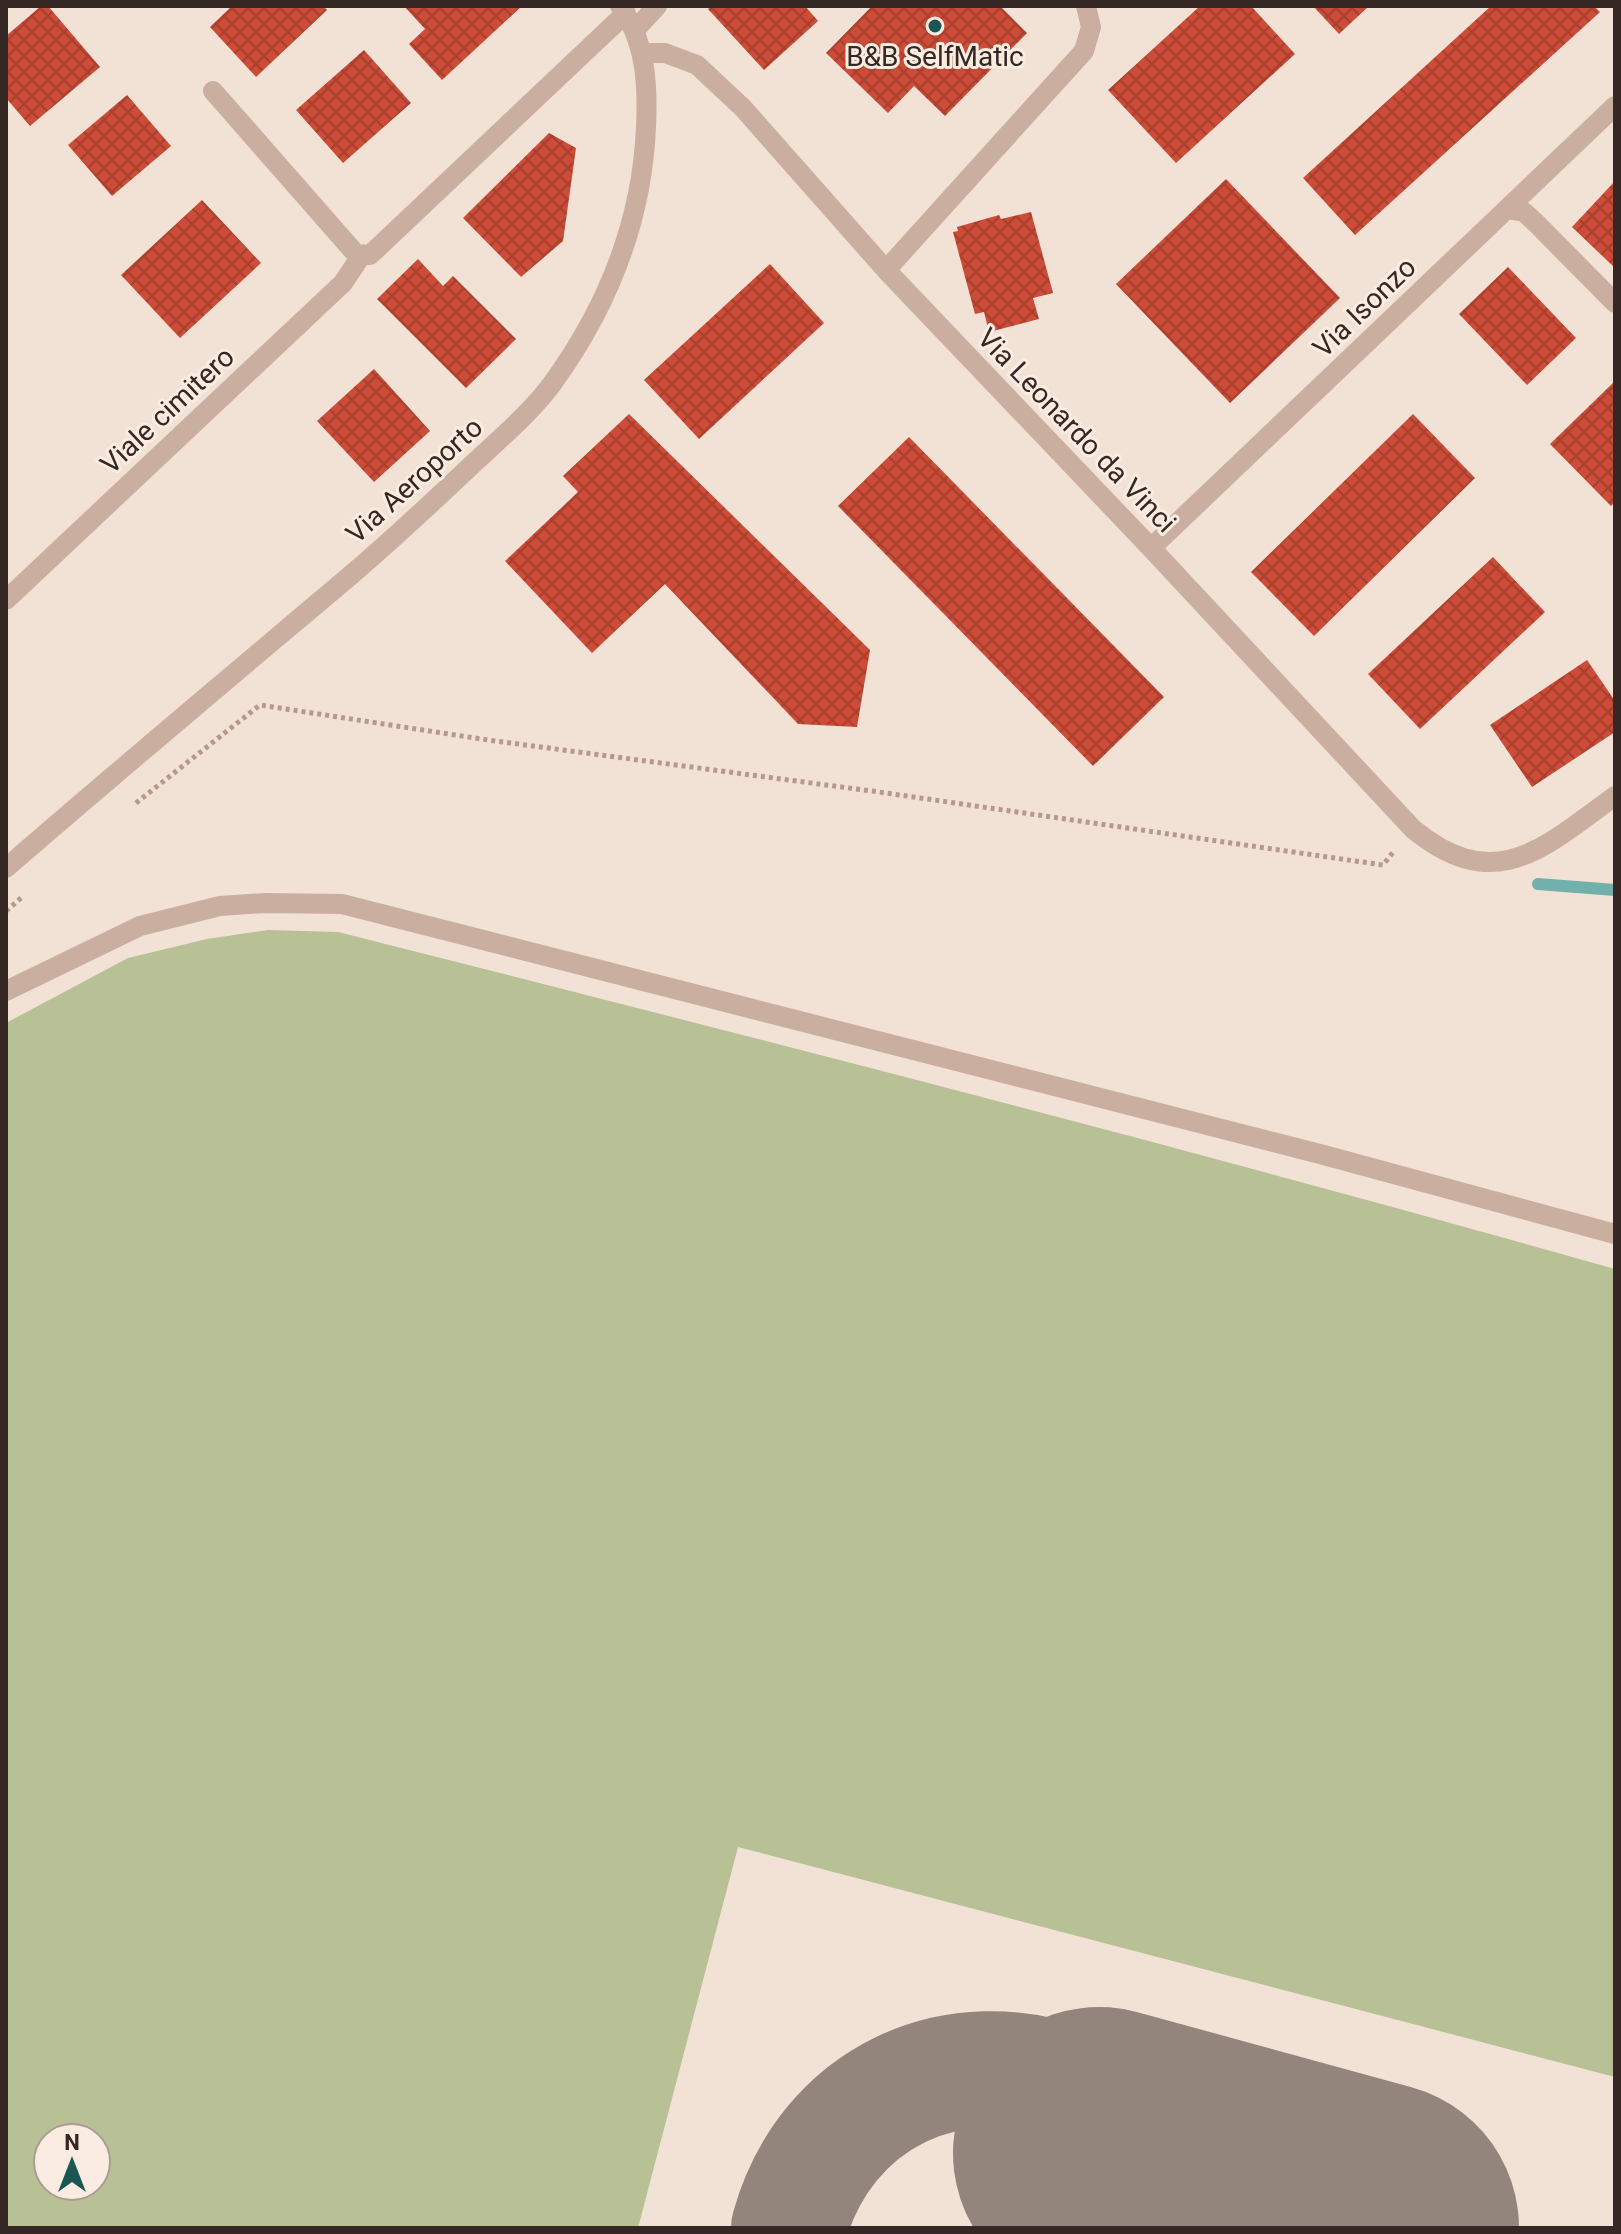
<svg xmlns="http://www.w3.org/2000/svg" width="1621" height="2234" font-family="Roboto,sans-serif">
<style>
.green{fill:#b7c195;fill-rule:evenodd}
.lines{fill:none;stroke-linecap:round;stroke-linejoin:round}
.stream{stroke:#73b0ac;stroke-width:12}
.taxiway{stroke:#93847c;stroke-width:116}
.runway{stroke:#93847c;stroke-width:292}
.building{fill:url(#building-cross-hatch)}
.path{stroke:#b6998b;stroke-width:5;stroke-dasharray:4 4;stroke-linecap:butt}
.minor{stroke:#caafa1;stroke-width:20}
.poi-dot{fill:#185754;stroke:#faece1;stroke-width:3}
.labels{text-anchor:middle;stroke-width:6;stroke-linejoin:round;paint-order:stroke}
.poi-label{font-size:28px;fill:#342724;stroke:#faece1}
.street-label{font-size:28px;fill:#342724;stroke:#faece1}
</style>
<defs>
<pattern id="building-cross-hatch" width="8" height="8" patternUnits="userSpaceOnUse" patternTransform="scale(2)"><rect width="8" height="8" fill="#cd4c38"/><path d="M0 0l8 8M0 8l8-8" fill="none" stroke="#a73f2f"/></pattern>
</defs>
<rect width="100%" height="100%" fill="#f2e1d5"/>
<!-- green -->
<path class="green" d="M268 930 338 932C765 1040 1191 1149 1615 1269V2077L738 1847 638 2228H6V1023L128 958 207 939ZM48 2138H96V2186H48Z"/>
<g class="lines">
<!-- stream -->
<path class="stream" d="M1538 884 1615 890"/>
<!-- taxiway -->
<path class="taxiway" d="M789 2228C825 2098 953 2037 1077 2086 1115 2101 1139 2132 1172 2153 1182 2159 1195 2163 1205 2168L1430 2228"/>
<!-- runway -->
<path class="runway" d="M1099 2153 1373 2228"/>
</g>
<!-- building -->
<path class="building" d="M41 6H48L100 67 30 126 6 98V36Z
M232 6H323L327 10 256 77 210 27Z
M404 6H522L442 80 409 44 425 29Z
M712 6H805L818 21 764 70 708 9Z
M872 6H1000L1027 33 945 116 914 86 888 113 826 53Z
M1200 6H1251L1295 54 1176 163 1108 90Z
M1313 6H1369L1339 34Z
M1491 6H1594L1600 12 1355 235 1303 178Z
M364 50 411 103 343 163 296 110Z
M127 95 171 146 112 196 68 145Z
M549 133 576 148 563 241 521 277 463 218Z
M1226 179 1340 298 1230 403 1116 284Z
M1615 181V268L1572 227Z
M202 200 261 263 180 338 121 275Z
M1031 212 1053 293 1033 298 1039 319 989 332 984 312 975 314 953 232 958 231 957 227 999 215 1001 219Z
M418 259 443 286 453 276 516 339 466 388 377 299Z
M770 264 824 323 699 439 644 380Z
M1508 267 1576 338 1527 385 1459 314Z
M374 369 430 431 374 482 317 421Z
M1615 381V502L1611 506 1550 444Z
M629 414 870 650 857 727 798 724 665 584 592 653 505 561 578 492 563 476Z
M1413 414 1475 478 1314 636 1251 572Z
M909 437 1164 697 1093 766 838 506Z
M1493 557 1545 612 1420 729 1368 674Z
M1587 660 1615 701V732L1532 787 1490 725Z"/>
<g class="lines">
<!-- path -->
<path class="path" d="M136 803 260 705 488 740 879 792 1383 865 1394 851
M6 911 21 898"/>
<!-- minor -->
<path class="minor" d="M635 30 657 6
M642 53H665L697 65 743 108 886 270 1151 548 1413 829C1496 897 1544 847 1615 796
M213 91 356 254 370 255 626 13
M1507 209 1524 212 1537 224 1615 303
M886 270 1084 51 1091 27 1086 6
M1151 548 1615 106
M6 600 343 283 361 256
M6 868C120 769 236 672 351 575 394 538 435 500 476 461 502 437 531 412 552 384 607 308 642 222 646 127 648 85 646 41 620 6
M6 991 140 926 220 906 265 903 342 904 1320 1154 1615 1234"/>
</g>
<!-- markers -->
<circle class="poi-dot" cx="935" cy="26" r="8"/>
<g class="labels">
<!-- poi labels -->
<g class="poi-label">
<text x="935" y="66">B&amp;B SelfMatic</text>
</g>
<!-- street labels -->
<g class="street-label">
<text transform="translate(1364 307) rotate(-44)" y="10">Via Isonzo</text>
<text transform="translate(167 410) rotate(-43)" y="10">Viale cimitero</text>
<text transform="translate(1077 430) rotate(46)" y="10">Via Leonardo da Vinci</text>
<text transform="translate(414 480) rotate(-42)" y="10">Via Aeroporto</text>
</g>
</g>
<!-- border -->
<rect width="1621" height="2234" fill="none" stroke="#342724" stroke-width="16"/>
<!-- north arrow -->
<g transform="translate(72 2162)"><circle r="38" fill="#faece1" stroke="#ab9d95" stroke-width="2"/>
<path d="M0-6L14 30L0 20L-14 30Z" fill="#185754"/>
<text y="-12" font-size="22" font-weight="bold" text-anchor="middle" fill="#342724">N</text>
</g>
</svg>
